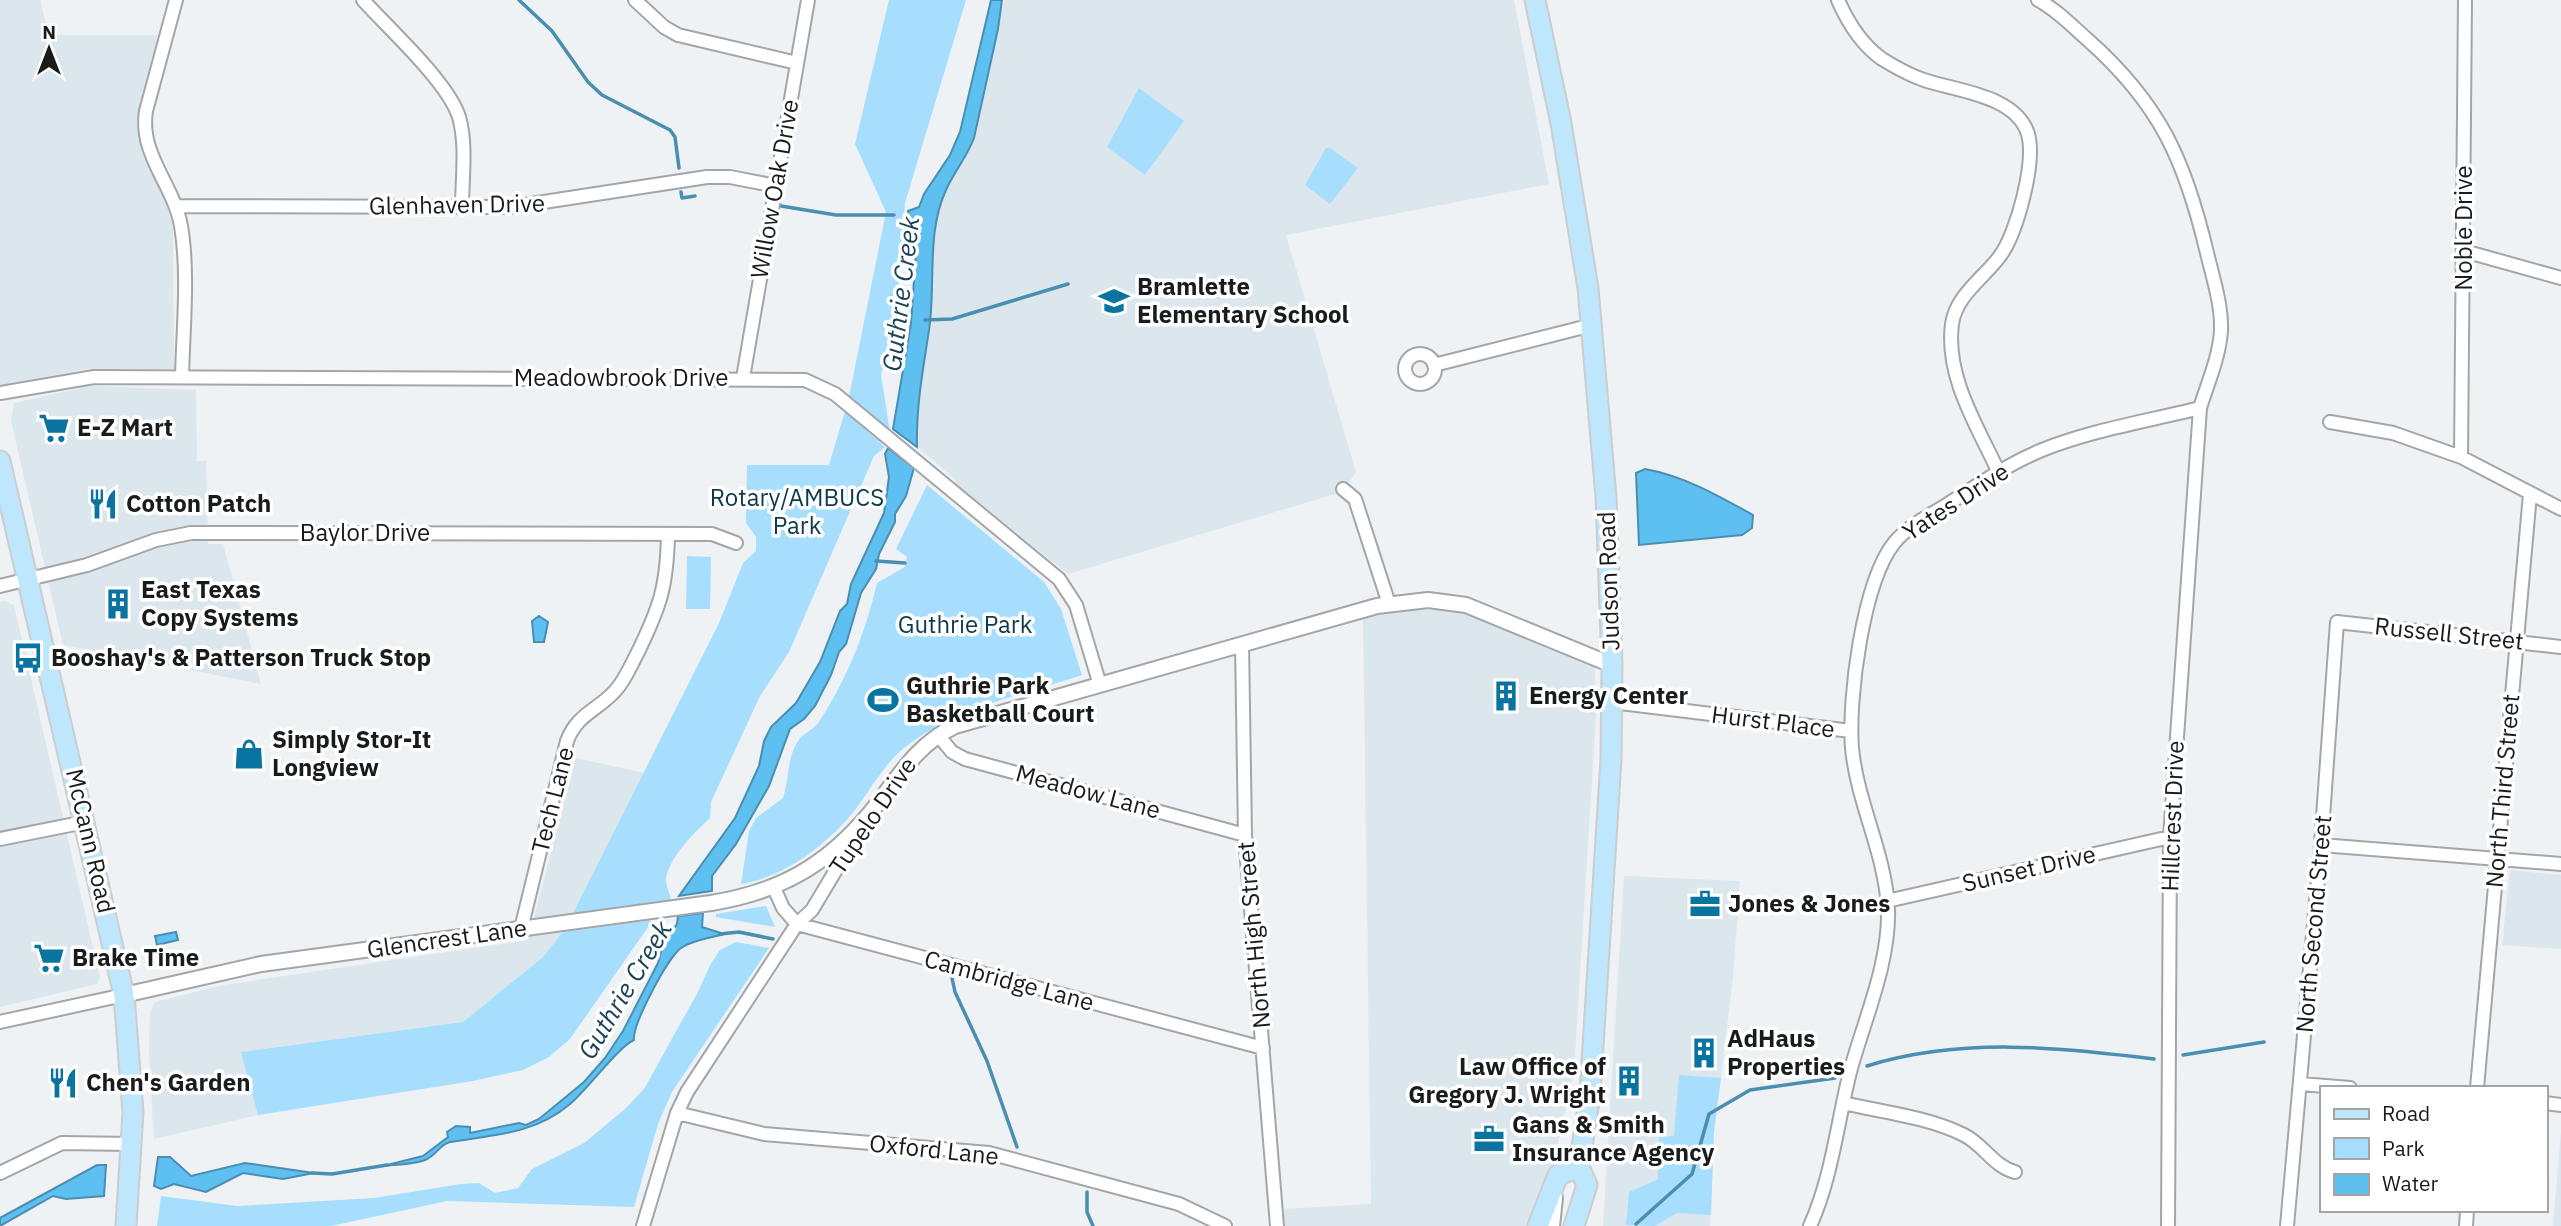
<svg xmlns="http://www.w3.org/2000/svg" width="2561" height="1226" font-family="'IBM Plex Sans',sans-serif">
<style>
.built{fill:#dbe7ed}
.green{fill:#a7defe}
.water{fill:#5ebff1;stroke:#4a8eb1;stroke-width:2}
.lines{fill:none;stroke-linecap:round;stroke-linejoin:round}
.stream{stroke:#4a8eb1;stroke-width:3.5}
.minor-casing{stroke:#a3a6a9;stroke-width:16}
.tertiary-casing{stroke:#a3a6a9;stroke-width:18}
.primary-casing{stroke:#cdcdcd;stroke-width:23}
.minor{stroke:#fff;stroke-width:12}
.tertiary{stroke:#fff;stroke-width:14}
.primary{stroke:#bee6fd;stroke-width:19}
.labels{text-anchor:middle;stroke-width:7;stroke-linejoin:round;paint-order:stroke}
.street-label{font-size:24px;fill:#1a1c1c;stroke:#fff}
.poi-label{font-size:24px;font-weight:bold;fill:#1a1c1c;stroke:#fff;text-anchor:start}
.park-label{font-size:24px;fill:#0e394d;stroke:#fff}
.water-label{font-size:26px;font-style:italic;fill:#194358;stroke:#fff}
</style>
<rect width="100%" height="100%" fill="#eef2f4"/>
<!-- built -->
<path class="built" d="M0 0H40L49 35H158L141 100 137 128 142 154 165 197 173 228 174 369H86L0 386Z
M1005 0H1514L1549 184 1286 235 1356 472 1342 492 1068 574 954 483 956 480 907 438 934 203 963 157 983 69Z
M89 386 196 390 197 461H206L208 544H223L261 684 63 645 11 421 14 403Z
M5 601 14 605 100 978 97 984 0 1007V602Z
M1407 608 1464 612 1595 667 1596 714 1574 1071 1552 1170 1531 1226H1285L1284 1209 1371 1204 1363 617Z
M576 758 644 773 560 938 543 957 463 1022 242 1052 258 1115 154 1139 149 1050 150 1013 155 1002 223 985 528 940Z
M2510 870 2561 875V949L2502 945Z
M1624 876 1740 881 1733 977 1714 1134 1710 1226H1603Z
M2561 1132V1226H2553Z"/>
<!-- green -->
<path class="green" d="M889 0H966L905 203 896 319 881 375 890 432 849 397 886 212 855 144Z
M1139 88 1184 121 1145 175 1107 147Z
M1326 148H1330L1358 168 1330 204 1305 185Z
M845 411 885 447 874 456 789 652 760 696 711 802 710 818C694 833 671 855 666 878 665 884 670 893 671 900L573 913 719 623 743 563 756 551V537L746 523 747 465H829Z
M927 485 1044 582 1061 609 1082 675C1022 695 955 708 905 747 884 764 871 789 855 810 828 844 785 877 741 884L749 831 756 818 783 798C789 780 787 757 798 741 803 733 813 730 818 723 846 682 866 631 877 583L905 567 907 557 896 549Z
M687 556 711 557 710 609H686Z
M766 906 775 927 716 917V914Z
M653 920 570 1039 549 1057 523 1070 473 1081 258 1115 241 1052 463 1022 543 957 563 932Z
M736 942 769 948 672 1092 658 1124 634 1207 447 1201 331 1226H157L161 1196 237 1206 374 1198 461 1184 479 1183 495 1193 518 1188 532 1169 584 1143 625 1109 644 1089 699 990 710 965 720 950Z
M1679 1075 1721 1078 1714 1131 1711 1215 1677 1213 1655 1226 1626 1225 1629 1192 1658 1179 1659 1137 1674 1136Z"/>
<!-- water -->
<path class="water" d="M991 0H1002L998 29 974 138C967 157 954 172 946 190 926 233 936 285 929 330 923 370 916 406 917 447L893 429 911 323 918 223 909 218 908 211 919 207 924 194 950 155 960 132Z
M888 448 914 468 906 496 895 514V522L879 554 876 569 861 593 846 644 839 652 831 675 815 706 804 719 790 729 769 786 736 844 712 876V891L679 896 735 818 759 766 764 741 771 727 796 703 820 662 840 611 847 604 851 584 884 513 889 477 885 454Z
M1645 469C1684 476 1719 496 1753 515L1752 528 1742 535 1639 545 1636 473Z
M539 616 548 622 544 642H534L532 621Z
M703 913 702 927 724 934C711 938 692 940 681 948 668 957 632 1025 634 1040 618 1047 588 1089 570 1104 535 1134 494 1135 450 1142 440 1144 436 1156 425 1160 413 1165 396 1164 383 1166L423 1156 448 1137 447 1132 456 1126 470 1127V1133L519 1123 526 1125 539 1119 584 1082 605 1058 623 1031 658 963 663 944 677 924 678 916Z
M176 932 178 940 157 945 155 936Z
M158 1157H170L191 1176 245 1163 314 1173 283 1179 243 1173 206 1192 174 1184 161 1189 154 1186Z
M97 1165H106L104 1196 66 1199 53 1196 0 1226V1218Z"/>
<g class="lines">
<!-- stream -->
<path class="stream" d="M519 0 552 31 588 82 602 95 670 130 675 137 679 168
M681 192 682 198 695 196
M781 206 836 215H894
M925 320 952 319 1068 284
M876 561 905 563
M720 934 739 932 773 939
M952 978 955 992 987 1061 1017 1147
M2183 1055 2264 1042
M1867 1066C1960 1037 2058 1047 2154 1059
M312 1173 332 1174 387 1165
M1087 1192V1212L1093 1226
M1636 1224 1692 1174 1709 1114 1750 1090 1835 1078"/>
<!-- minor casing -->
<g class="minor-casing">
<path id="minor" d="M176 0 146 111C139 155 174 185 181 226 189 273 183 330 182 377
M363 0C389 29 448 82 459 117 467 145 462 179 462 208
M635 0 664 27 678 35 797 63
M1838 0C1848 23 1861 44 1882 59 1895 67 1909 75 1924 80 1956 91 2016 95 2028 134 2036 162 2017 233 2000 256 1984 278 1956 295 1952 324 1945 377 1978 427 1999 473
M176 206 511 207 707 177H730L776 186
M2464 251 2561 278
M1405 369a15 15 0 1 1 30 0a15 15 0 1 1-30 0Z
M1434 365 1592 325
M743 378 808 0
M0 393 94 377 805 380 835 394 1059 579 1076 605 1100 685
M2330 422 2393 433 2461 457 2561 509
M2461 457 2465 0
M1343 489 1355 499 1389 604
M0 586 87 565 156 540 191 533 712 534 736 543
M1242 644 1245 835 1277 1226
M1612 702 1851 731
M938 735 952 752 965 759 1245 835
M0 839 85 822
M2321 845 2561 864
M774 888 783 908 797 924 1263 1048
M1887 901 2170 837
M521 929 567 741C577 714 598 710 615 691 625 680 630 667 637 654 660 607 667 587 668 534
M0 1022 124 995
M2301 1084 2350 1088
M2477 1088 2530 494
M1843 1103C1882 1112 1928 1117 1964 1135 1984 1145 1993 1166 2015 1172
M2545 1103 2561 1105
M677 1113 764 1134 989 1153 1179 1204 1225 1226
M0 1173 62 1143 132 1144
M643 1226 677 1113 687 1092 797 924 812 910 861 828
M1810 1226C1832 1177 1837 1124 1850 1072 1864 1020 1890 963 1888 908 1885 853 1857 802 1852 748 1848 698 1863 582 1894 543 1907 527 1928 516 1945 506 1976 486 2008 464 2042 450 2092 430 2148 421 2200 408 2208 382 2219 358 2221 331 2222 305 2213 278 2207 253 2185 160 2160 104 2088 40 2072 26 2057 10 2038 0
M2168 1226 2170 837 2200 408
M2287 1226 2321 845 2337 622 2561 647
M2466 1226 2467 1210"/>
</g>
<!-- tertiary casing -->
<g class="tertiary-casing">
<path id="tertiary" d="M124 995 261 964 711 903C779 892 826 866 870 813 898 779 914 746 955 726L1377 606 1428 600 1466 605 1612 665
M1552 1226 1555 1198"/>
</g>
<!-- primary casing -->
<g class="primary-casing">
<path id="primary" d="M1535 0 1561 123 1588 288 1606 497 1612 665 1611 759 1590 1094 1579 1167 1587 1185 1574 1226
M0 461 124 995 133 1112 126 1226
M1538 1226 1558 1175 1579 1167"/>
</g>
<!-- minor -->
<use href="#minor" class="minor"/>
<!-- tertiary -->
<use href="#tertiary" class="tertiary"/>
<!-- primary -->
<use href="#primary" class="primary"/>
</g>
<!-- icons -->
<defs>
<g id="school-bare" transform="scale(2.415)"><path d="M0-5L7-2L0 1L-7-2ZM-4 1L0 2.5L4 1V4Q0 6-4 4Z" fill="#08749f" stroke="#fff" stroke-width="2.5" paint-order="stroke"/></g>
<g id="supermarket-bare" transform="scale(2.415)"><path d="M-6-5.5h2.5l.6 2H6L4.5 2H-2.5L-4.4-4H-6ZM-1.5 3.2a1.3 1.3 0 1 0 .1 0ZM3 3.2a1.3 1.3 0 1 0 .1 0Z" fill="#08749f" stroke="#fff" stroke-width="2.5" paint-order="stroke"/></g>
<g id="restaurant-bare" transform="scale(2.415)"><path d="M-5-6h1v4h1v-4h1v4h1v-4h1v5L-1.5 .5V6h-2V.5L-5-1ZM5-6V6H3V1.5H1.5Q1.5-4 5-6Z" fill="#08749f" stroke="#fff" stroke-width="2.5" paint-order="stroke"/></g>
<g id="building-bare" transform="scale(2.415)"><path d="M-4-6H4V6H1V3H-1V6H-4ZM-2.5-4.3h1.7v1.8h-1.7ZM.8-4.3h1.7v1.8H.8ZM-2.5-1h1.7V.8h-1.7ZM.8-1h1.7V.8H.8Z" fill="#08749f" stroke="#fff" stroke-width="2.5" paint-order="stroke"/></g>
<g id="bus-bare" transform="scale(2.415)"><path d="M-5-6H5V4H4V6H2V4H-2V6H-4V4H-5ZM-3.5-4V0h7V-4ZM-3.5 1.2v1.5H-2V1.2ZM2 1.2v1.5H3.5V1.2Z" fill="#08749f" stroke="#fff" stroke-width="2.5" paint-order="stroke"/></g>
<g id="stadium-bare" transform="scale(2.415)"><path d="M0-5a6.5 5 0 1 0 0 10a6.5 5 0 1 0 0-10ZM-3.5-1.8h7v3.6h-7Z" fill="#08749f" stroke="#fff" stroke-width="2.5" paint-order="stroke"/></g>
<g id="shop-bare" transform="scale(2.415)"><path d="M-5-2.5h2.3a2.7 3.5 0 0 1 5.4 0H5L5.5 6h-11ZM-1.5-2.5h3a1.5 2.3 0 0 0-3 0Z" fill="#08749f" stroke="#fff" stroke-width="2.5" paint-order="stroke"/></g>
<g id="office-bare" transform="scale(2.415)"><path d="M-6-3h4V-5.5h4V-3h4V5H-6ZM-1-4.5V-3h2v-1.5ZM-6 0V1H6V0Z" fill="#08749f" stroke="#fff" stroke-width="2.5" paint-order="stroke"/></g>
</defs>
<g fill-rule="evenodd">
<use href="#school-bare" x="1114" y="301"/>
<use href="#supermarket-bare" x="54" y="428"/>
<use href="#restaurant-bare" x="103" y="504"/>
<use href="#building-bare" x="118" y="604"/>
<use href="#bus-bare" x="28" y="658"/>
<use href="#building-bare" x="1506" y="696"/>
<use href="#stadium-bare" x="883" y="700"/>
<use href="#shop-bare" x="249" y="754"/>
<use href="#office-bare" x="1705" y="904"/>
<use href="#supermarket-bare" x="49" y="958"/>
<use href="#building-bare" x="1704" y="1053"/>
<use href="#building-bare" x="1629" y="1081"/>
<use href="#restaurant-bare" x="63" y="1083"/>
<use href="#office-bare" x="1489" y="1139"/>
</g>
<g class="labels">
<!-- street labels -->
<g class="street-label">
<text transform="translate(775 189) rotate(-80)" y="8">Willow Oak Drive</text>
<text transform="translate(457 205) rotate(-1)" y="8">Glenhaven Drive</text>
<text transform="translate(2464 228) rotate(-90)" y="8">Noble Drive</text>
<text x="621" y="386">Meadowbrook Drive</text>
<text transform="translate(1956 502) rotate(-33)" y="8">Yates Drive</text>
<text x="365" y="541">Baylor Drive</text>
<text transform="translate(1609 581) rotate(-92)" y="8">Judson Road</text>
<text transform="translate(2449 634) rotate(6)" y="8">Russell Street</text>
<text transform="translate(1773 722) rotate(7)" y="8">Hurst Place</text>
<text transform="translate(2503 791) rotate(-85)" y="8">North Third Street</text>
<text transform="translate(1088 792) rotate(15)" y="8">Meadow Lane</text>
<text transform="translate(553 800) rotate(-76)" y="8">Tech Lane</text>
<text transform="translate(873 816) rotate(-56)" y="8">Tupelo Drive</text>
<text transform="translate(2173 816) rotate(-88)" y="8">Hillcrest Drive</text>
<text transform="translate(90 841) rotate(77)" y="8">McCann Road</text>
<text transform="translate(2029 869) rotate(-13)" y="8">Sunset Drive</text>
<text transform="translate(2314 924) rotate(-85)" y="8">North Second Street</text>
<text transform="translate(1254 935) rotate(-95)" y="8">North High Street</text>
<text transform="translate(447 939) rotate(-8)" y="8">Glencrest Lane</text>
<text transform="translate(1009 981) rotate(15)" y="8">Cambridge Lane</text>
<text transform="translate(934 1150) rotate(6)" y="8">Oxford Lane</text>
</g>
<!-- poi labels -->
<g class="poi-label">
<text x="1137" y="295">Bramlette<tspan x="1137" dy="28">Elementary School</tspan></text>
<text x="77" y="436">E-Z Mart</text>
<text x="126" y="512">Cotton Patch</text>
<text x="141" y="598">East Texas<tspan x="141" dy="28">Copy Systems</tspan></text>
<text x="51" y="666">Booshay's &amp; Patterson Truck Stop</text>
<text x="906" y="694">Guthrie Park<tspan x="906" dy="28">Basketball Court</tspan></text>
<text x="1529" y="704">Energy Center</text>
<text x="272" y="748">Simply Stor-It<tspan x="272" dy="28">Longview</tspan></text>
<text x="1728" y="912">Jones &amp; Jones</text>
<text x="72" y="966">Brake Time</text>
<text x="1727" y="1047">AdHaus<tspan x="1727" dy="28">Properties</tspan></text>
<text x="1606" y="1075" text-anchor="end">Law Office of<tspan x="1606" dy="28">Gregory J. Wright</tspan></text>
<text x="86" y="1091">Chen's Garden</text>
<text x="1512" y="1133">Gans &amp; Smith<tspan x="1512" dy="28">Insurance Agency</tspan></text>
</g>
<!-- park labels -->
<g class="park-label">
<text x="797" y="506">Rotary/AMBUCS<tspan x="797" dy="28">Park</tspan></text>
<text x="965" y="633">Guthrie Park</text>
</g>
<!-- water labels -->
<g class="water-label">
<text transform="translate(901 294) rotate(-83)" y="9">Guthrie Creek</text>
<text transform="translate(625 990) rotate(-59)" y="9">Guthrie Creek</text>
</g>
</g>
<!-- legend -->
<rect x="2320" y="1086" width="228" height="126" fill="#ffffff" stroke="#a3a4a4" stroke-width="2"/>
<rect x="2334" y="1109" width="35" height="10" fill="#bee6fd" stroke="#a3a4a4" stroke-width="2"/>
<text x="2382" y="1121" font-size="21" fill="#1a1c1c">Road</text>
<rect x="2334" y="1138" width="35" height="21" fill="#a7defe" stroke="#a3a4a4" stroke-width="2"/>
<text x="2382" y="1156" font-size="21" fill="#1a1c1c">Park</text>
<rect x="2334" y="1174" width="35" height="21" fill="#5ebff1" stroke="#a3a4a4" stroke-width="2"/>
<text x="2382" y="1191" font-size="21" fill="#1a1c1c">Water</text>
<!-- north arrow -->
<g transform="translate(49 49)" stroke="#ffffff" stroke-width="5" paint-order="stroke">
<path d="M0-5L12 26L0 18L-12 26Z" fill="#1a1c1c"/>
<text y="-10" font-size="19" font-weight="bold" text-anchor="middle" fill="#1a1c1c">N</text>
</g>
</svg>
